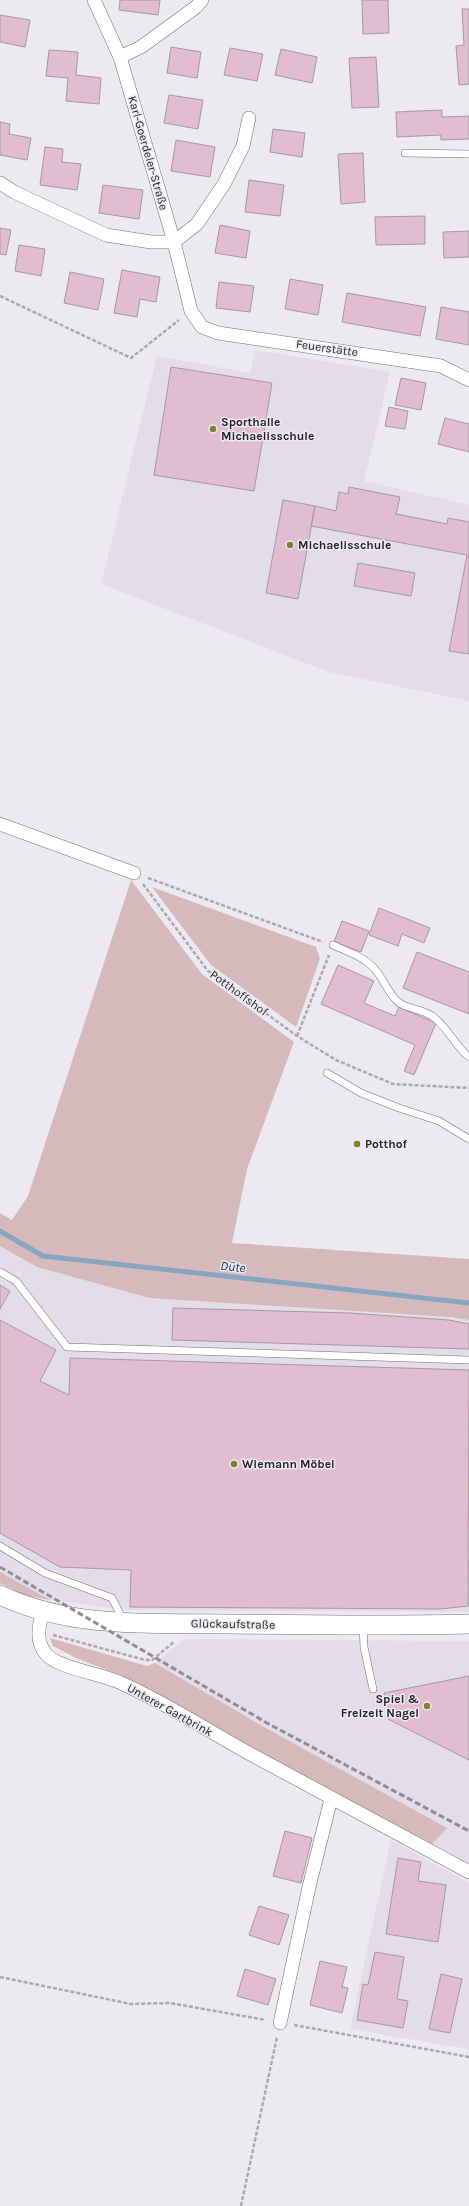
<svg xmlns="http://www.w3.org/2000/svg" width="469" height="2206" font-family="Karla,sans-serif">
<style>
.built{fill:#e3dce9}
.green{fill:#d6b9ba}
.lines{fill:none;stroke-linecap:round;stroke-linejoin:round}
.stream{stroke:#88a6c0;stroke-width:5}
.building{fill:#e2bdd2;stroke:#a19b9e}
.service-casing{stroke:#716e73;stroke-width:8}
.minor-casing{stroke:#716e73;stroke-width:14}
.secondary-casing{stroke:#716e73;stroke-width:20}
.path{stroke:#aca9ae;stroke-width:2.5;stroke-dasharray:4 2;stroke-linecap:butt}
.service{stroke:#fff;stroke-width:7}
.minor{stroke:#fff;stroke-width:13}
.secondary{stroke:#fff;stroke-width:19}
.rail{stroke:#918e93;stroke-width:3;stroke-dasharray:6 3;stroke-linecap:butt}
.poi-dot{fill:#7d832f;stroke:#ede9f0;stroke-width:1.5}
.labels{text-anchor:middle;stroke-width:3;stroke-linejoin:round;paint-order:stroke}
.street-label{font-size:12px;fill:#242325;stroke:#ede9f0}
.poi-label{font-size:12px;font-weight:bold;fill:#242325;stroke:#ede9f0;text-anchor:start}
.water-label{font-size:13px;font-style:italic;fill:#092f4a;stroke:#ede9f0}
</style>
<rect width="100%" height="100%" fill="#ede9f0"/>
<!-- built -->
<path class="built" d="M255 350 390 372 364 481 469 505V701L329 672 101 584 157 356 250 373Z
M0 1246 37 1267 469 1320V1612L125 1610 50 1600 0 1572Z
M185 1639 469 1641V1864L432 1844 447 1828 264 1727 155 1663Z
M391 1840 469 1883V2049L350 2029Z"/>
<!-- green -->
<path class="green" d="M131 880 202 974 294 1042 247 1169 232 1243 469 1259V1320L450 1317 150 1298 37 1267 0 1246V1213L12 1220 28 1196Z
M152 887 316 947 320 959 296 1027 211 965Z
M0 1572 50 1600 24 1595 0 1583Z
M50 1638 147 1666 155 1663 264 1727 447 1828 432 1844 297 1772 125 1677 76 1658 53 1646Z"/>
<g class="lines">
<!-- stream -->
<path class="stream" d="M0 1231 43 1256 469 1303"/>
</g>
<!-- building -->
<path class="building" d="M120 0H160L158 15 119 10Z
M362 0H388L389 33 363 34Z
M462 9H469V84L459 85 456 46 464 45Z
M0 15 30 20 25 47 0 42Z
M171 47 201 52 197 78 167 73Z
M230 48 263 54 257 81 224 75Z
M281 49 317 57 312 83 275 75Z
M49 50 78 52 76 75 101 78 99 104 66 101 68 78 46 76Z
M376 57 379 107 352 108 349 58Z
M169 95 203 100 198 129 164 123Z
M442 110V117L469 116V139L441 140V135L397 137 396 112Z
M0 122 10 124 9 134 31 138 27 160 0 155Z
M273 129 305 133 302 157 270 152Z
M176 140 215 147 210 177 171 171Z
M45 147 63 149 62 162 81 164 77 190 40 185Z
M363 153 365 202 341 204 338 154Z
M249 180 284 185 280 216 245 212Z
M103 185 143 190 139 219 99 213Z
M425 216V244L376 245 375 217Z
M220 225 250 231 246 258 215 253Z
M0 228 11 230 6 255 0 254Z
M469 231V257L444 258 443 232Z
M19 245 45 249 41 276 15 271Z
M122 270 160 277 156 302 140 299 137 317 114 313Z
M70 272 104 279 98 310 64 303Z
M290 279 323 285 318 315 285 309Z
M219 282 254 286 250 312 216 308Z
M347 293 426 307 420 336 342 322Z
M441 307 469 312V345L436 339Z
M171 367 272 383 254 491 154 475Z
M401 378 426 383 421 410 395 405Z
M389 407 408 411 405 429 385 426Z
M445 418 469 424V452L438 444Z
M349 487 400 497 396 514 447 524 448 518 469 522V654L449 651 467 555 311 526 315 506 336 511 339 492 348 494Z
M283 500 315 506 298 599 266 593Z
M358 563 415 573 411 596 354 586Z
M379 908 430 928 424 943 402 934 398 946 369 935Z
M342 921 369 931 361 952 334 942Z
M417 952 469 972V1014L403 988Z
M338 965 374 981 364 1003 395 1016 399 1007 436 1023 414 1075 404 1071 415 1045 321 1004Z
M0 1285 10 1291 0 1309Z
M173 1308 349 1313 449 1320 469 1324V1349L172 1340Z
M0 1320 56 1350 40 1381 69 1395 70 1358 469 1370 468 1606 440 1609 130 1607 131 1570 60 1567 0 1533Z
M469 1676V1760L388 1719 384 1693Z
M285 1831 312 1838 301 1883 273 1876Z
M398 1858 421 1862 418 1881 446 1885 438 1942 386 1934Z
M259 1906 289 1915 279 1945 249 1935Z
M375 1952 404 1957 397 1999 408 2001 403 2028 357 2020 363 1984 368 1985Z
M320 1961 347 1967 342 1987 348 1988 342 2013 310 2005Z
M245 1969 276 1979 268 2005 237 1996Z
M441 1974 462 1979 450 2033 429 2029Z"/>
<g class="lines">
<!-- service casing -->
<g class="service-casing">
<path id="service" d="M405 153 469 154
M333 945C346 951 362 956 373 967 383 977 387 992 398 1002 407 1009 422 1009 432 1016 447 1026 454 1045 469 1057
M327 1073 361 1093 399 1108 439 1121 469 1139
M0 1272 16 1281 67 1347 469 1360
M0 1546 45 1573 112 1598 123 1620
M363 1627 364 1647 373 1689"/>
</g>
<!-- minor casing -->
<g class="minor-casing">
<path id="minor" d="M94 0 120 57 174 242 191 311 202 327 218 333 441 366 469 380
M120 57 141 47 196 7 202 0
M0 183 14 192 106 235 151 242H174L197 224 224 184 243 146 249 118
M0 824 134 873
M43 1610C39 1625 35 1641 46 1654 57 1668 103 1674 121 1683 166 1703 210 1732 254 1756 325 1795 398 1833 469 1872
M280 2023 309 1887 331 1799"/>
</g>
<!-- secondary casing -->
<g class="secondary-casing">
<path id="secondary" d="M0 1595C72 1629 152 1623 230 1624 309 1625 389 1626 469 1624"/>
</g>
<!-- path -->
<path class="path" d="M0 296 131 358 179 320
M148 878 323 942
M143 884 208 971 297 1036 336 1060 393 1084 469 1088
M297 1036 329 955
M53 1635 145 1660H152L174 1642
M0 1977 131 2004 170 2003 266 2020
M294 2025 469 2057
M241 2206 277 2037"/>
<!-- service -->
<use href="#service" class="service"/>
<!-- minor -->
<use href="#minor" class="minor"/>
<!-- secondary -->
<use href="#secondary" class="secondary"/>
<!-- rail -->
<path class="rail" d="M0 1567 267 1723 469 1831"/>
</g>
<!-- markers -->
<g class="poi-dot">
<circle cx="213" cy="429" r="4"/>
<circle cx="290" cy="545" r="4"/>
<circle cx="357" cy="1144" r="4"/>
<circle cx="234" cy="1464" r="4"/>
<circle cx="427" cy="1706" r="4"/>
</g>
<g class="labels">
<!-- street labels -->
<g class="street-label">
<text transform="translate(148 153) rotate(74)" y="4">Karl-Goerdeler-Straße</text>
<text transform="translate(327 348) rotate(8)" y="4">Feuerstätte</text>
<text transform="translate(239 993) rotate(36)" y="4">Potthoffshof</text>
<text transform="translate(233 1624) rotate(1)" y="4">Glückaufstraße</text>
<text transform="translate(170 1710) rotate(29)" y="4">Unterer Gartbrink</text>
</g>
<!-- poi labels -->
<g class="poi-label">
<text x="221" y="426">Sporthalle<tspan x="221" dy="14">Michaelisschule</tspan></text>
<text x="298" y="549">Michaelisschule</text>
<text x="365" y="1148">Potthof</text>
<text x="242" y="1468">Wiemann Möbel</text>
<text x="419" y="1703" text-anchor="end">Spiel &amp;<tspan x="419" dy="14">Freizeit Nagel</tspan></text>
</g>
<!-- water labels -->
<g class="water-label">
<text transform="translate(233 1266) rotate(6)" y="5">Düte</text>
</g>
</g>
</svg>
